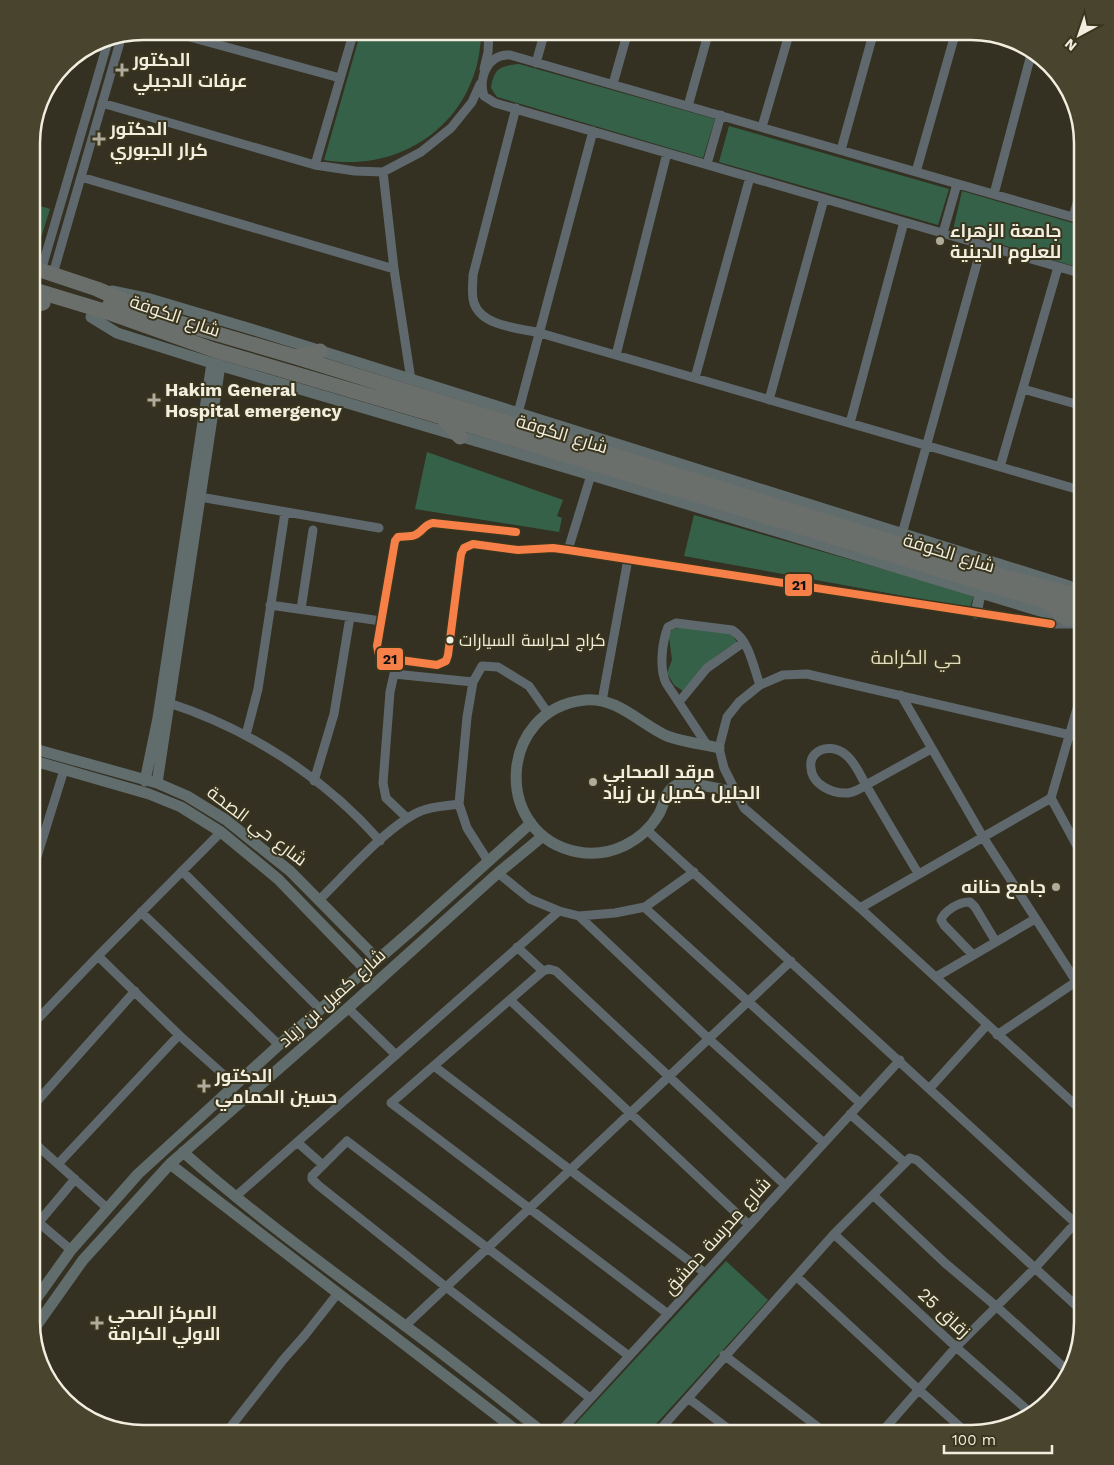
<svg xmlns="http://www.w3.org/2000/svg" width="1114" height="1465" font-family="'Work Sans',Cairo,sans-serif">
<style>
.green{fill:#356149}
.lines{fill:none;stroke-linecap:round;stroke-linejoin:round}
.street{stroke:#5f696d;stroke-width:9}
.secondary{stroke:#616c6d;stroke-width:11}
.highway{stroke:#6b6f6c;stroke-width:15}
.bus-1-casing{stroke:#3a351d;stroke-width:11}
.bus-1{stroke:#f78048;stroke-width:8}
.poi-dot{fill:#afac9d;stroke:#3a351d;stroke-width:2}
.bus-dot{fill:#f1eedf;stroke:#3a351d;stroke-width:2}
.labels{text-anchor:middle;stroke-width:4;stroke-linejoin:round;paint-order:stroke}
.bus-label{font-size:17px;fill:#f1eedf;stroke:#3a351d;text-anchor:start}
.poi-label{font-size:18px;font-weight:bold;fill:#f1eedf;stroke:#3a351d;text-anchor:start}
.street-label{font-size:18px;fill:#f1eedf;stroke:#3a351d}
.neighbourhood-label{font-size:19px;fill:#e3ddc0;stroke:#3a351d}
.rim{fill:none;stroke:#f1eedf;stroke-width:2.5}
.line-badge{stroke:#3a351d;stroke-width:2}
.pale-badge-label{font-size:14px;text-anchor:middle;font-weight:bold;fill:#111}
</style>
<rect width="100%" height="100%" fill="#343123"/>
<!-- green -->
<path class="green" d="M361 31H481C481 117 406 174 324 160Z
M519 64 715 119 703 158 497 97 491 88C494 68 500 66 519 64Z
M729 126 949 189 938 225 719 162Z
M962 191 1083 226V269L953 230Z
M31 203 50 209 36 254 31 253Z
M427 452 563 500 557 516 562 518 559 532 415 509Z
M694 515 974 595 970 608 684 556Z
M680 627 731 633 737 642C713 656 700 670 683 691L674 685 667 673 672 660 669 637 672 630Z
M726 1261 768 1300 647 1434H566Z"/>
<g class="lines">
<!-- street -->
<path class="street" d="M168 31 340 78
M536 63 545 31
M484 69 488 52 489 31
M613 84 628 31
M102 103 315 165 355 171 383 172 421 152 451 128 472 102 480 84
M688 106 709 31
M516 108 473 275C473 284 471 294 474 303 482 327 520 328 540 333L1083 491
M762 127 790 31
M841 150 874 31
M707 164 721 115
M315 165 354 31
M383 172 394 269 411 380
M916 172 956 31
M81 177 394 269
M994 194 1032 51
M1073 217 1083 183
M943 233 957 184
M41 271 109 38
M53 274 122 35
M1083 274 495 103 484 96C478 78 488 53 510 55L1083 220
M616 355 667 153
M695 378 750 177
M1023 389 1083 406
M769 400 824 199
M518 413 593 131
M850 423 904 222
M1000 467 1058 267
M200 497 379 528
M516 532 433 523C424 524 423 532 415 535 410 537 404 536 398 537L395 541 377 646 379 655 385 658 437 665 446 661 448 655 461 554 464 548 473 544 518 550 553 548 568 550 1056 624H1074
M902 534 982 245
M568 550 591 475
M270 605 381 621
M301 609 313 530
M901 695 983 837 1083 992
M602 701 628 559
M679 702 707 668 744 642
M169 703C249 729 324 777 380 841
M246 735 258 689 285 512
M707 745 666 683C659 668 662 642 668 627L676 623 732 630C749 640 753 666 760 685
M314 781 334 714 350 617
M1051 798 1083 857
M407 818 386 798 383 783 390 692 394 674 473 682
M647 830 1072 1220
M488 861 467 828 459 804 467 717 473 682 482 666 498 667 529 686 548 713
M182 871 321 1010
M498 873 530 899 559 911 579 916 615 913 645 907 694 872
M918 873C901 845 884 816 867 787 861 777 856 763 846 755 838 748 824 745 815 754 811 758 810 762 811 768 812 785 833 794 848 793 855 792 860 789 866 785L931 749
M31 876 64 770
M319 900C345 875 389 824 421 811 432 806 447 806 459 804
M644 907 860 1103
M860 908 1051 798 1083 688
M141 912 279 1045
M579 916 709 1039 824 1143
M517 947 543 971
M973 955 944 925 941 920C944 911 960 901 970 902L975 907 996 942
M98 956 179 1035 235 1085
M936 977 1035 919
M510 1000 749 1225
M348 1008 396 1055
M31 1026 98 956 221 832
M997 1035 1083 977
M434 1066 705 1273
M930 1088 987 1025
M31 1108 135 991
M1083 1112 860 908 744 808 724 768 719 748 727 717 739 702 760 685 783 675 807 674 1083 738
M850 1114 904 1162
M31 1140 107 1208
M297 1142 323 1165
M58 1164 179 1035
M873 1195 945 1263 997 1307 1069 1372
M235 1197 559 911
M31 1216 71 1250
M39 1222 75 1179
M834 1234 956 1347 1033 1415
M797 1277 918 1389 968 1434
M668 1314 391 1103 543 971 549 969 556 971 785 1185
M405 1326 791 961
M724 1355 827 1434
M590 1398 446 1287 318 1185 312 1179V1176L347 1141 629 1356
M688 1398 735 1434
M225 1434 283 1360 305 1335 338 1293
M558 1434 900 1060
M656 1434 834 1234 910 1158 917 1160 1083 1312
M880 1434 956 1347 1035 1268 1070 1229 1075 1225 1083 1229"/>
<!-- secondary -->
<path class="secondary" d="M112 291 150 299 264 333 1069 586
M91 317 117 333 212 363 591 475 1083 624
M976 613 980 594
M31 748 157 783 187 796 226 820 290 871 377 959
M719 748C702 744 683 742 667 736 640 724 618 697 585 700 497 709 492 836 578 852 610 858 642 842 659 814 665 803 665 789 679 784 687 781 724 790 735 792
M31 760 149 794 181 807 221 832 278 879 365 969
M145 781 158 718 212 363
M157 783 220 365
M183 1152C253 1214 329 1269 404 1325 452 1360 498 1397 545 1434
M170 1164 521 1434
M31 1306 71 1250 138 1174 279 1045 412 930 531 823
M34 1329 83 1260 170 1164 348 1008 498 873 543 836
M80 1412 90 1419"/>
<!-- highway -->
<path class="highway" d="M31 267 97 289 127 302
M31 289 107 312 214 350 442 417 1000 588 1083 611
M110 304 146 313 296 357 1005 577 1083 597
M31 305 43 303
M296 357 320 351
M443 418 460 437
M1048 603 1067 619"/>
<!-- bus-1 casing -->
<g class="bus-1-casing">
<path id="bus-1" d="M516 532 433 523C424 524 423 532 415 535 410 537 404 536 398 537L395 541 377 646 379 655 385 658 437 665 446 661 448 655 461 554 464 548 473 544 518 550 553 548 568 550 1051 624"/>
</g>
<!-- bus-1 -->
<use href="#bus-1" class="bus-1"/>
</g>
<!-- markers -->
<g class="poi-dot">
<path d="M119.5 62.5h5v5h5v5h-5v5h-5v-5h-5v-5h5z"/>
<path d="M96.5 131.5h5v5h5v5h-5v5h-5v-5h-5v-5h5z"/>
<circle cx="940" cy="241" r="5"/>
<path d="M151.5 392.5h5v5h5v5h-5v5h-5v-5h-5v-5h5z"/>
<circle cx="593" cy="782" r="5"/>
<circle cx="1056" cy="887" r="5"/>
<path d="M201.5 1078.5h5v5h5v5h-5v5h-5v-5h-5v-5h5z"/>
<path d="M94.5 1315.5h5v5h5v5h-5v5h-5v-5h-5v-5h5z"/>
</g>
<circle class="bus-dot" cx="450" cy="640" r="4.5"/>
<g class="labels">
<!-- bus labels -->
<g class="bus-label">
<text x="459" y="646">كراج لحراسة السيارات</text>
</g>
<!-- poi labels -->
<g class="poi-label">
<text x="133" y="66">الدكتور<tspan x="133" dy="21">عرفات الدجيلي</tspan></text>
<text x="110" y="135">الدكتور<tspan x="110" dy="21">كرار الجبوري</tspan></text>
<text x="950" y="237">جامعة الزهراء<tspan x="950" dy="21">للعلوم الدينية</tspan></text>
<text x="165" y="396">Hakim General<tspan x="165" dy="21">Hospital emergency</tspan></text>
<text x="603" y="778">مرقد الصحابي<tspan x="603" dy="21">الجليل كميل بن زياد</tspan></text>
<text x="1046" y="893" text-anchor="end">جامع حنانه</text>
<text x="215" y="1082">الدكتور<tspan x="215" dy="21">حسين الحمامي</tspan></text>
<text x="108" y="1319">المركز الصحي<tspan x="108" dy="21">الاولي الكرامة</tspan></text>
</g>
<!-- street labels -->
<g class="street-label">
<text transform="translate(175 316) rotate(19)" y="6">شارع الكوفة</text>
<text transform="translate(562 434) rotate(17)" y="6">شارع الكوفة</text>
<text transform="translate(949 553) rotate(17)" y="6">شارع الكوفة</text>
<text transform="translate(257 826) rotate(37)" y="6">شارع حي الصحة</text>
<text transform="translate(332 998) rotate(-42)" y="6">شارع كميل بن زياد</text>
<text transform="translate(717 1236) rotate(-48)" y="6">شارع مدرسة دمشق</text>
<text transform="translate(944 1313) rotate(43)" y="6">زقاق 25</text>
</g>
<!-- neighbourhood labels -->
<g class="neighbourhood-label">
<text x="916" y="664">حي الكرامة</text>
</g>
</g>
<!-- crop -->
<path d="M0 0H1114V1465H0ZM143 40H971A103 103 0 0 1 1074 143V1322A103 103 0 0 1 971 1425H143A103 103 0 0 1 40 1322V143A103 103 0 0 1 143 40Z" fill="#49442d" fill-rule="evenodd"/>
<path class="rim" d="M143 40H971A103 103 0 0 1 1074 143V1322A103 103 0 0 1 971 1425H143A103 103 0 0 1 40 1322V143A103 103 0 0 1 143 40Z"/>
<g class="line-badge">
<rect x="784" y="573" width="29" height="24" rx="5" fill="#f78048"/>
<rect x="376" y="647" width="28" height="24" rx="5" fill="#f78048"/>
</g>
<g class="pale-badge-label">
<text x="799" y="590">21</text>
<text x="390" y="664">21</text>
</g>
<!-- north arrow -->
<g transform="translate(1079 35) rotate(220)" stroke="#3a351d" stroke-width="4" paint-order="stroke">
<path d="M0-4L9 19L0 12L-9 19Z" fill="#f1eedf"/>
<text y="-8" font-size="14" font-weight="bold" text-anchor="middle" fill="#f1eedf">N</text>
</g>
<!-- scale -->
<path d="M944 1445v8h108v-8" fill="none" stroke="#f1eedf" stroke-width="2.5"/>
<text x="952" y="1445" font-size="15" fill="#f1eedf" stroke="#3a351d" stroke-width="4" paint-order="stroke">100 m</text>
</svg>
